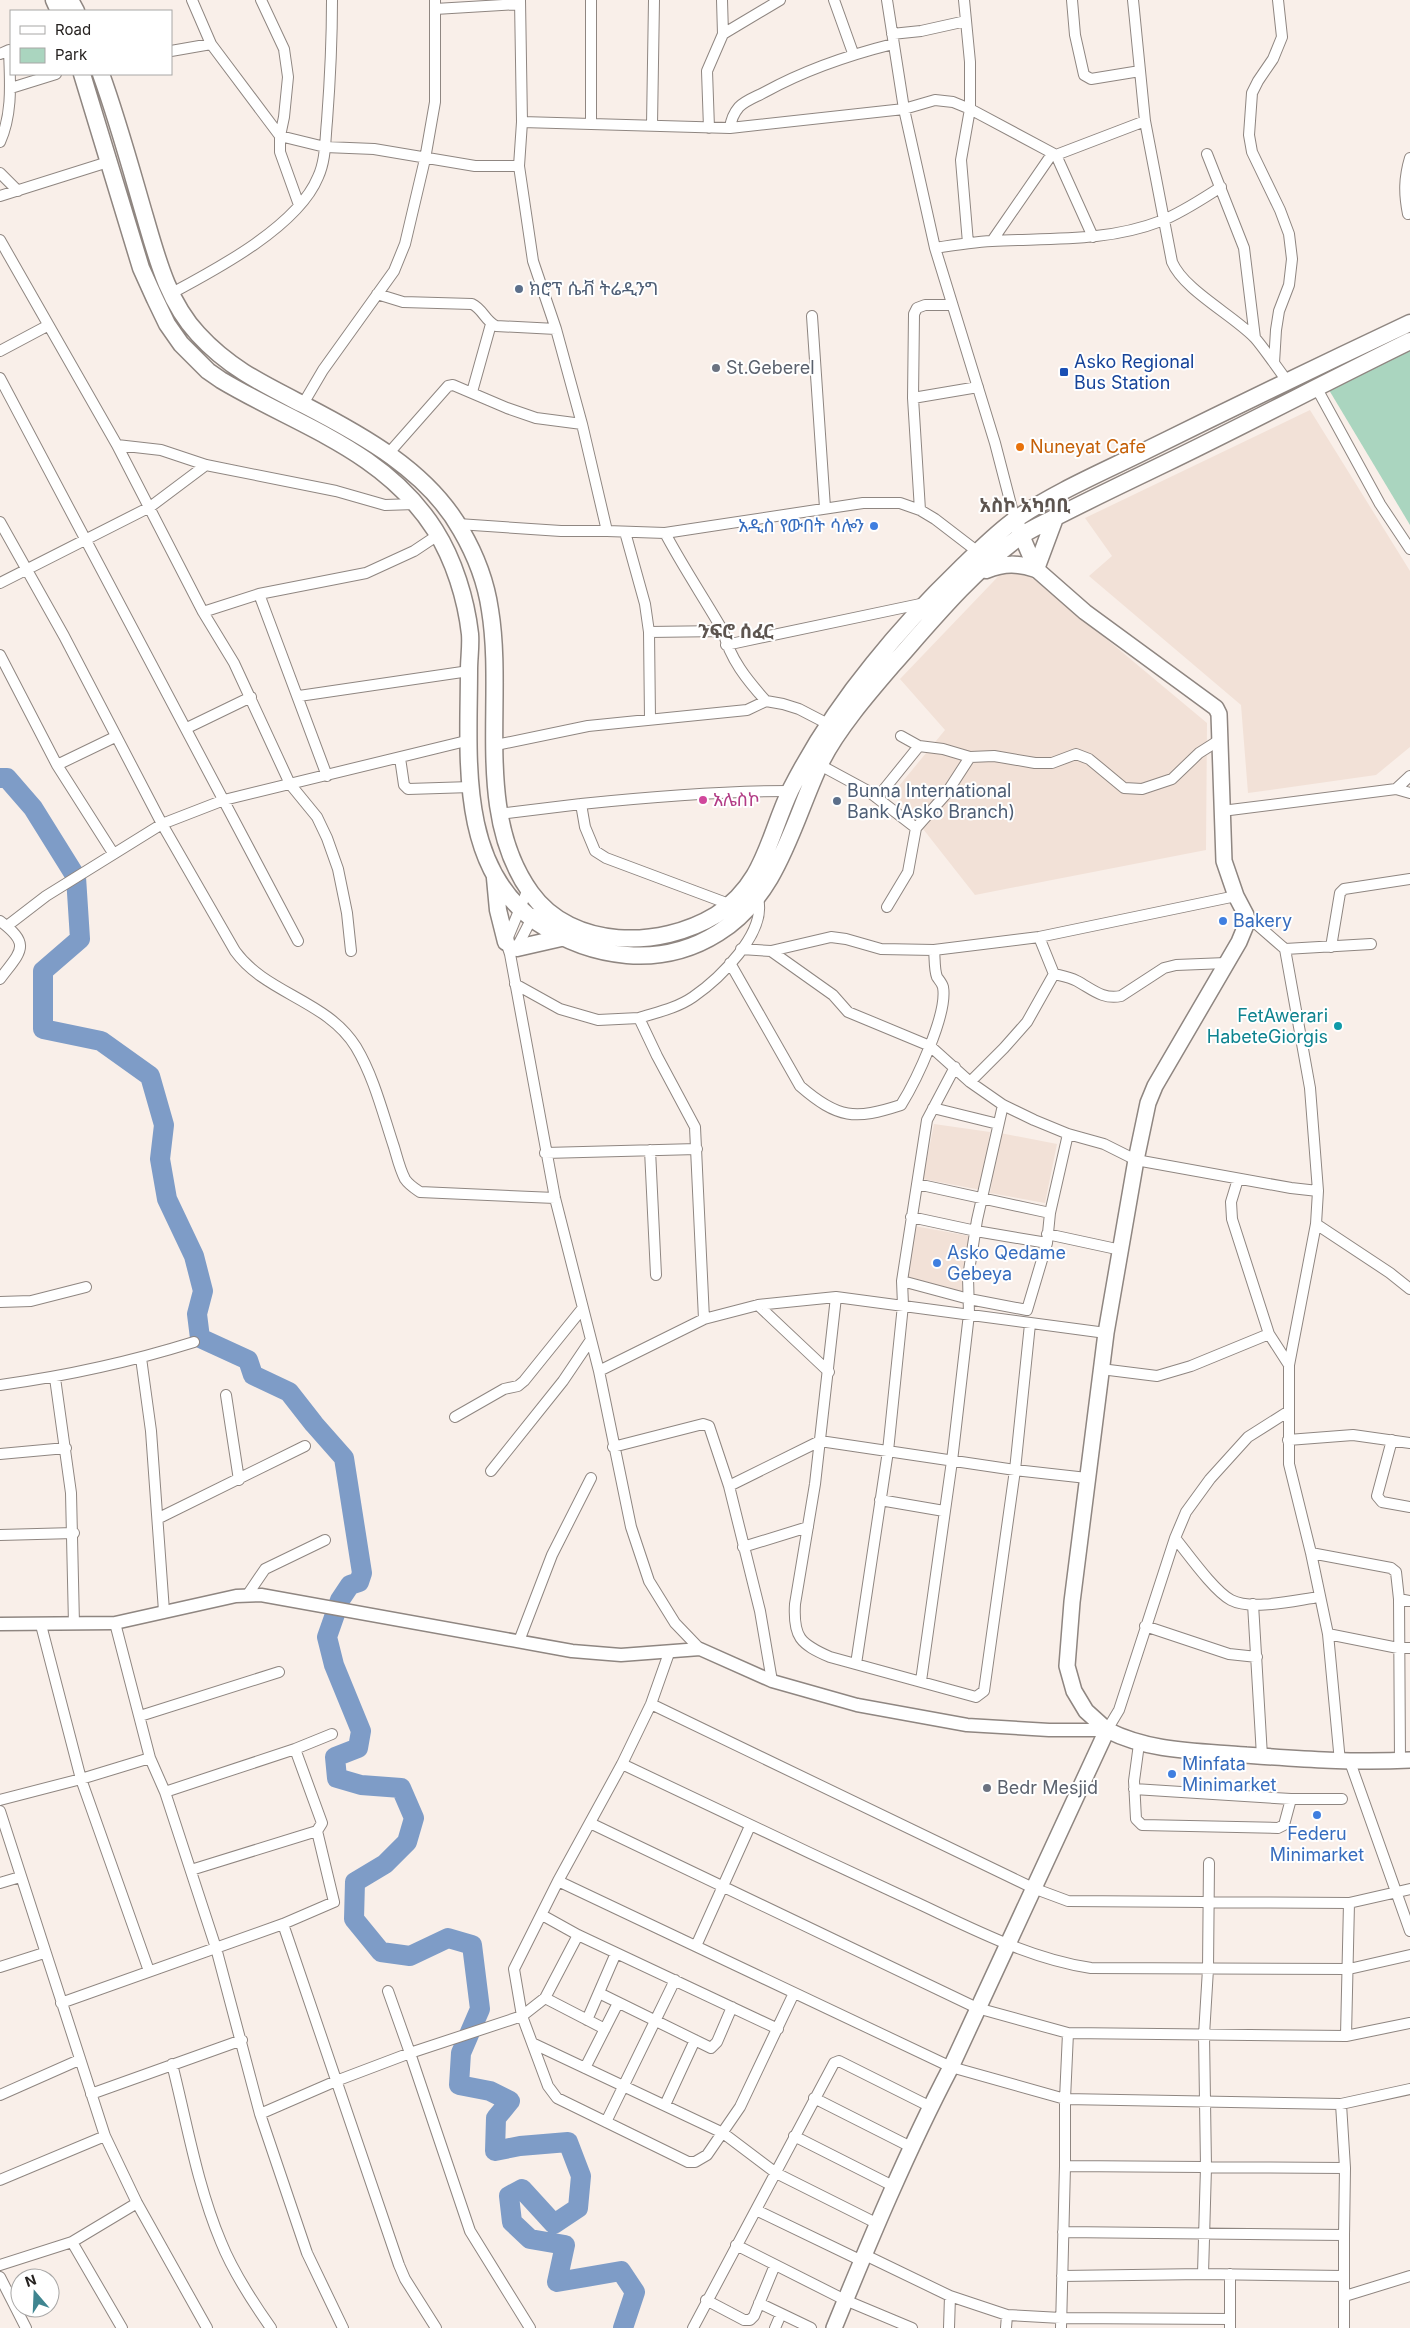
<svg xmlns="http://www.w3.org/2000/svg" width="1410" height="2328" font-family="Inter,'Noto Sans Ethiopic',sans-serif">
<style>
.built{fill:#f2e1d7}
.green{fill:#aad5bf}
.lines{fill:none;stroke-linecap:round;stroke-linejoin:round}
.river{stroke:#7e9cc7;stroke-width:20}
.minor-casing{stroke:#8f8681;stroke-width:12}
.tertiary-casing{stroke:#8f8681;stroke-width:15}
.secondary-casing{stroke:#8f8681;stroke-width:18}
.primary-casing{stroke:#8f8681;stroke-width:19}
.minor{stroke:#fff;stroke-width:10}
.tertiary{stroke:#fff;stroke-width:12}
.secondary{stroke:#fff;stroke-width:15}
.primary{stroke:#fff;stroke-width:16}
.service-dot{fill:#5c6f8a;stroke:#fff;stroke-width:2}
.worship-dot{fill:#6b7280;stroke:#fff;stroke-width:2}
.transit-dot{fill:#1a4fb4;stroke:#fff;stroke-width:2}
.food-dot{fill:#e8710a;stroke:#fff;stroke-width:2}
.shop-dot{fill:#3f7fe0;stroke:#fff;stroke-width:2}
.hotel-dot{fill:#d1479c;stroke:#fff;stroke-width:2}
.culture-dot{fill:#0f9aa8;stroke:#fff;stroke-width:2}
.labels{text-anchor:middle;stroke-width:4;stroke-linejoin:round;paint-order:stroke}
.service-label{font-size:18px;fill:#4e5e75;stroke:#fff;text-anchor:start}
.transit-label{font-size:18px;fill:#164399;stroke:#fff;text-anchor:start}
.worship-label{font-size:18px;fill:#5b616d;stroke:#fff;text-anchor:start}
.food-label{font-size:18px;fill:#c56008;stroke:#fff;text-anchor:start}
.shop-label{font-size:18px;fill:#366cbe;stroke:#fff;text-anchor:start}
.hotel-label{font-size:18px;fill:#b23c85;stroke:#fff;text-anchor:start}
.culture-label{font-size:18px;fill:#0d838f;stroke:#fff;text-anchor:end}
.neighbourhood-label{font-size:19px;font-weight:bold;fill:#5d5550;stroke:#fff}
</style>
<rect width="100%" height="100%" fill="#f9efe9"/>
<!-- built -->
<path class="built" d="M1310 410 1410 571V747L1376 775 1248 793 1241 705 1089 576 1112 556 1085 518Z
M1013 561 1207 723 1206 850 975 895 894 792 945 730 900 679Z
M934 1124 990 1132 981 1190 923 1179Z
M1000 1133 1057 1144 1045 1203 990 1193Z
M914 1226 970 1236 962 1298 905 1289Z"/>
<!-- green -->
<path class="green" d="M1410 349V525L1329 390Z"/>
<g class="lines">
<!-- river -->
<path class="river" d="M0 778H7L33 808 76 877 80 939 43 971V1029L101 1041 150 1076 164 1125 160 1159 167 1199 194 1256 203 1291 197 1314 200 1338 248 1360 253 1375 289 1392 314 1424 344 1458 362 1573 359 1582 350 1585 340 1600 327 1637 334 1665 361 1731 358 1748 335 1757 337 1778 361 1785 401 1788 414 1818 407 1842 385 1864 355 1882 354 1919 381 1952 410 1956 448 1938 472 1945 480 2009 461 2053 459 2085 490 2091 510 2101 496 2118 495 2151 520 2146 568 2142 581 2176 578 2208 554 2224 522 2189 509 2196 512 2222 530 2239 565 2245 557 2282 621 2271 635 2292 623 2328"/>
<!-- minor casing -->
<g class="minor-casing">
<path id="minor" d="M192 0 211 44
M261 0 284 49 288 77 284 117 280 136V152L299 205
M591 0V124
M722 0 723 34
M834 0 853 53
M887 0 904 109 935 248 995 443 1015 520
M964 0 970 62V109L961 160 968 243
M1072 0 1075 35 1084 75 1091 79 1140 71
M1133 0 1145 121 1172 262C1184 290 1233 315 1255 338 1262 346 1268 355 1274 363
M1278 0 1282 37 1273 59 1258 81 1252 93 1249 135 1252 152 1280 210 1289 234 1292 259 1289 285 1279 311 1276 330 1274 363 1287 381
M435 9 520 4
M892 34 921 31 966 21
M171 51 211 44 280 136 325 147 374 149 475 166H519
M0 54 9 50C10 81 13 113 0 142
M11 88 56 74
M522 122 730 128 904 109 935 100 953 102 970 109 1056 155 1145 121
M652 125 654 0
M709 128 707 71 723 34 780 0
M730 128C731 120 733 114 739 107 746 100 756 97 765 92 805 70 849 55 893 44
M1207 154 1244 248 1255 338
M1056 155 1093 237
M0 173 18 191
M0 196 108 162
M1408 214C1404 194 1404 178 1410 158
M0 240 117 445 203 612 234 663 290 784 317 817 327 838 338 869 347 913 351 951
M992 241 1052 154
M935 248C954 245 973 242 992 241 1049 238 1107 242 1161 221 1183 212 1202 199 1221 187
M172 293C217 269 298 226 318 177 326 160 325 140 327 121 330 81 332 41 332 0
M377 294 403 302 472 304C483 309 485 321 496 326L556 329
M812 316 825 508
M0 351 47 326
M0 378 298 941
M1316 387 1380 504 1410 549
M472 392 491 324
M913 398 914 314 917 308 925 305H951
M303 404 323 370 394 271 405 244 425 159 435 102V0
M117 445 161 450 206 465 336 491 385 505 415 504
M388 454 448 386 453 385 507 408 536 418 582 424
M920 510 913 398 978 387
M0 522 64 636 162 824 235 951C266 994 327 1000 356 1047 374 1077 383 1114 394 1147 397 1157 400 1170 405 1179 409 1185 414 1188 420 1192L555 1198
M458 524 561 531H607L582 424 556 329 533 261 519 166 522 122 520 0
M607 531 665 533C683 567 704 598 723 631
M625 532 645 604 649 632
M665 533 863 503H900L920 510 935 519 978 552
M0 583 150 507 206 465
M259 594 327 776
M203 612 259 594 366 573 414 551 438 535
M726 645 925 603
M0 655 57 765 113 853
M299 696 469 671
M650 719 649 632 723 631C730 659 747 680 766 701
M187 728 251 697
M901 736 919 746 943 749 970 757 994 756 1035 763H1052L1076 754 1089 759 1124 788 1142 789 1172 779 1199 753 1221 739
M496 745 588 726 747 710 766 701 783 704 799 709 828 724
M400 758 404 785 408 789 471 787
M57 765 115 737
M820 765 868 791 916 828 908 872 887 907
M1396 789 1410 776
M877 798 919 746
M1222 811 1396 789 1410 793
M499 814 581 804
M916 828 946 794 970 757
M528 889 506 942 510 954 555 1198 599 1371 631 1527 649 1581 675 1623 700 1649
M729 904 606 858 595 851 585 827 581 804C650 797 721 791 790 791
M1246 915 1285 949 1371 944
M0 921C32 945 21 951 0 979
M7 926 46 896 162 824 224 800 470 740
M1331 947 1340 893 1344 889 1410 879
M516 949 534 914
M741 949 771 951 833 995 848 1012 930 1046 970 1082 1003 1105 1034 1120 1068 1134 1104 1144 1136 1160 1291 1188 1318 1191 1316 1224
M1285 949 1310 1088 1318 1191
M771 951 831 937 846 939 881 949 934 950 1039 937 1236 896
M730 963 800 1086C838 1119 855 1120 901 1105 916 1081 948 1014 943 987 942 983 939 980 937 977 934 969 935 958 934 950
M1054 974C1062 976 1069 977 1077 981 1092 989 1103 1000 1121 996L1164 968 1176 965 1226 963
M515 984 560 1009 598 1020 639 1018
M970 1082 1004 1048 1027 1022 1054 974 1039 937
M933 1108 998 1124
M650 1150 656 1275
M545 1153 697 1149
M1238 1179 1231 1202 1232 1219 1269 1334 1289 1365
M917 1184 1050 1213
M911 1217 976 1231 1047 1243
M1047 1234 1121 1250
M902 1281 969 1299 1027 1310 1047 1243 1050 1213 1068 1134
M836 1297 815 1484 795 1604C793 1637 800 1644 830 1657L976 1697 984 1691 1015 1470 1030 1324
M0 1302 31 1301 86 1287
M758 1305 829 1372
M704 1319 695 1127 657 1056 639 1018C658 1012 677 1008 693 997 719 979 767 933 758 899
M141 1358 151 1431 164 1611
M1101 1369 1157 1376 1191 1366 1269 1334
M599 1371 704 1319 758 1305 836 1297 1106 1333
M55 1378 71 1493 74 1624
M0 1385C66 1376 130 1362 194 1342
M226 1395 239 1480
M1289 1411V1464L1311 1553 1328 1634 1340 1762
M455 1417 504 1389 518 1386 524 1381 582 1309
M1288 1440 1353 1435 1410 1443
M1392 1440 1377 1496 1382 1502 1410 1507
M613 1447 703 1424 709 1426 729 1486 760 1611 772 1681
M0 1454 66 1448
M491 1471 563 1381 590 1341
M729 1486 820 1441 1015 1470 1087 1478
M880 1500 944 1511
M159 1518 305 1446
M0 1535 74 1533
M1175 1538C1188 1554 1214 1591 1231 1600 1252 1611 1296 1600 1319 1597
M743 1547 808 1527
M1311 1553 1391 1568 1396 1572 1399 1599 1400 1761
M248 1594 265 1569 325 1540
M1399 1599 1410 1601
M1253 1604 1262 1756
M115 1623 150 1758 165 1792 216 1948 260 2114 307 2253 343 2328
M41 1625 81 1779 149 1971
M1145 1626 1229 1654 1257 1657
M1328 1634 1398 1648H1410
M519 1641 552 1555 591 1478
M669 1653 651 1704 622 1764 558 1881 514 1969 522 2016 548 2086 557 2098 688 2162H695L707 2155 740 2107 794 1993
M856 1664 888 1451 903 1305 902 1281 927 1120 955 1067
M921 1681 952 1461 969 1314 968 1277 977 1220 1003 1105
M651 1704 1033 1888 1068 1901 1349 1903 1410 1889
M140 1716 279 1672
M1107 1730 1119 1710 1175 1538 1186 1512 1210 1479 1248 1437 1289 1411V1365L1316 1224 1390 1273 1410 1289
M1139 1744 1134 1781 1136 1819 1142 1825 1278 1828 1284 1825 1291 1799
M1350 1762 1410 1931
M622 1764C714 1808 807 1852 900 1895 962 1923 1024 1958 1091 1968L1349 1969 1410 1955
M1134 1789 1291 1799H1342
M165 1792 295 1749 332 1734
M0 1800 81 1779 150 1758
M0 1811 105 2136 137 2203 207 2328
M590 1823 977 2008 1068 2033 1346 2036 1410 2023
M191 1870 317 1831 322 1823 295 1749
M558 1881 951 2067 1065 2099 1341 2104 1410 2089
M0 1883 20 1877
M542 1915 578 1935 778 2029
M283 1924 399 2265 405 2279 436 2328
M696 1946 750 1826
M0 1967 44 1953
M388 1991 410 2053 522 2016 545 1998 578 1935
M599 1993 711 2048 717 2042 732 2007
M545 1998 605 2029
M61 2003 283 1924 334 1902 317 1831
M587 2020 616 1953
M1068 2033 1065 2099V2166L1345 2168
M1346 2036 1349 1903
M532 2043 723 2133 776 2173 878 2224
M172 2064C187 2123 197 2185 221 2242 233 2272 252 2301 271 2328
M585 2068 618 2003
M91 2094 242 2040
M0 2095 79 2060
M814 2098 913 2148
M665 2105 695 2040
M260 2114 336 2081 410 2053 470 2231 530 2328
M606 2122 675 1980
M794 2136 893 2186
M0 2180 105 2136
M756 2210 862 2261
M1063 2232 1344 2235 1345 2168 1341 2104
M1344 2235V2328
M72 2242 122 2328
M736 2245 845 2300 912 2328
M865 2255 950 2296 1007 2315 1061 2318 1230 2319
M0 2265 72 2242 137 2203
M1203 2274 1206 2167 1204 2035 1208 1969 1209 1863
M1062 2276 1203 2274 1343 2276
M0 2277 26 2328
M1345 2296 1410 2276
M706 2300 744 2320H750L754 2316 775 2265
M759 2303 811 2328
M693 2328 834 2063 839 2061 931 2107
M775 2328 781 2314
M949 2328 950 2296
M1006 2328 1007 2315
M1061 2328 1065 2166
M1230 2328V2274"/>
</g>
<!-- tertiary casing -->
<g class="tertiary-casing">
<path id="tertiary" d="M0 1624 115 1623 236 1596 261 1595 572 1651 621 1655 700 1649 772 1681 857 1705 967 1725 1049 1730H1107"/>
</g>
<!-- secondary casing -->
<g class="secondary-casing">
<path id="secondary" d="M1107 1730C1150 1752 1198 1751 1245 1755 1301 1759 1355 1763 1410 1760
M834 2328C870 2240 907 2151 951 2067L1107 1730 1086 1711 1074 1691 1067 1666 1072 1602 1106 1333 1136 1160 1148 1103 1155 1086 1239 942 1246 925V915L1236 896 1224 861 1219 714 1216 708 1085 612 1036 569 1017 525"/>
</g>
<!-- primary casing -->
<g class="primary-casing">
<path id="primary" d="M54 0 59 11
M70 0 76 11
M82 74 141 268 155 299 167 324 181 344 208 371 221 380C298 426 384 450 435 530 454 560 466 599 470 634 471 646 469 658 469 670 469 756 457 868 538 923 592 959 661 969 718 933 778 896 792 824 820 764 836 730 871 690 896 661 933 619 972 572 1018 538 1030 529 1045 523 1058 516 1093 498 1129 481 1164 464 1247 424 1328 381 1410 341
M101 74C118 121 131 169 145 217 157 258 168 302 198 334 229 368 263 384 304 405 362 435 428 471 461 530 475 554 486 582 490 610 505 701 473 813 531 893 572 950 660 949 716 915 765 884 768 837 791 789 814 744 842 702 873 664 900 630 929 599 960 569 978 552 996 533 1016 519 1057 491 1105 471 1149 449 1236 406 1323 364 1410 323
M986 570C1005 563 1017 563 1036 569L1055 518
M495 878 498 910 506 942
M517 948 561 938"/>
</g>
<!-- minor -->
<use href="#minor" class="minor"/>
<!-- tertiary -->
<use href="#tertiary" class="tertiary"/>
<!-- secondary -->
<use href="#secondary" class="secondary"/>
<!-- primary -->
<use href="#primary" class="primary"/>
</g>
<!-- markers -->
<g class="service-dot">
<circle cx="519" cy="289" r="5"/>
<circle cx="837" cy="801" r="5"/>
</g>
<g class="worship-dot">
<circle cx="716" cy="368" r="5"/>
<circle cx="987" cy="1788" r="5"/>
</g>
<rect class="transit-dot" x="1059" y="367" width="10" height="10" rx="2.5"/>
<circle class="food-dot" cx="1020" cy="447" r="5"/>
<g class="shop-dot">
<circle cx="874" cy="526" r="5"/>
<circle cx="1223" cy="921" r="5"/>
<circle cx="937" cy="1263" r="5"/>
<circle cx="1172" cy="1774" r="5"/>
<circle cx="1317" cy="1815" r="5"/>
</g>
<circle class="hotel-dot" cx="703" cy="800" r="5"/>
<circle class="culture-dot" cx="1338" cy="1026" r="5"/>
<g class="labels">
<!-- service labels -->
<g class="service-label">
<text x="529" y="295">ክሮፕ ሴቭ ትሬዲንግ</text>
<text x="847" y="797">Bunna International<tspan x="847" dy="21">Bank (Asko Branch)</tspan></text>
</g>
<!-- transit labels -->
<g class="transit-label">
<text x="1074" y="368">Asko Regional<tspan x="1074" dy="21">Bus Station</tspan></text>
</g>
<!-- worship labels -->
<g class="worship-label">
<text x="726" y="374">St.Geberel</text>
<text x="997" y="1794">Bedr Mesjid</text>
</g>
<!-- food labels -->
<g class="food-label">
<text x="1030" y="453">Nuneyat Cafe</text>
</g>
<!-- shop labels -->
<g class="shop-label">
<text x="864" y="532" text-anchor="end">አዲስ የውበት ሳሎን</text>
<text x="1233" y="927">Bakery</text>
<text x="947" y="1259">Asko Qedame<tspan x="947" dy="21">Gebeya</tspan></text>
<text x="1182" y="1770">Minfata<tspan x="1182" dy="21">Minimarket</tspan></text>
<text x="1317" y="1840" text-anchor="middle">Federu<tspan x="1317" dy="21">Minimarket</tspan></text>
</g>
<!-- hotel labels -->
<g class="hotel-label">
<text x="713" y="806">አሌስኮ</text>
</g>
<!-- culture labels -->
<g class="culture-label">
<text x="1328" y="1022">FetAwerari<tspan x="1328" dy="21">HabeteGiorgis</tspan></text>
</g>
<!-- neighbourhood labels -->
<g class="neighbourhood-label">
<text x="1025" y="512">አስኮ አካባቢ</text>
<text x="736" y="638">ንፍሮ ሰፈር</text>
</g>
</g>
<!-- legend -->
<rect x="10" y="10" width="162" height="65" fill="#ffffff" stroke="#a8a7a6"/>
<rect x="20" y="26" width="25" height="8" fill="#ffffff" stroke="#a8a7a6"/>
<text x="55" y="35" font-size="15" fill="#262220">Road</text>
<rect x="20" y="48" width="25" height="15" fill="#aad5bf" stroke="#a8a7a6"/>
<text x="55" y="60" font-size="15" fill="#262220">Park</text>
<!-- north arrow -->
<g transform="translate(35 2293) rotate(341)"><circle r="24" fill="#ffffff" stroke="#a8a7a6"/>
<path d="M0-4L9 19L0 12L-9 19Z" fill="#3f8590"/>
<text y="-8" font-size="14" font-weight="bold" text-anchor="middle" fill="#262220">N</text>
</g>
</svg>
